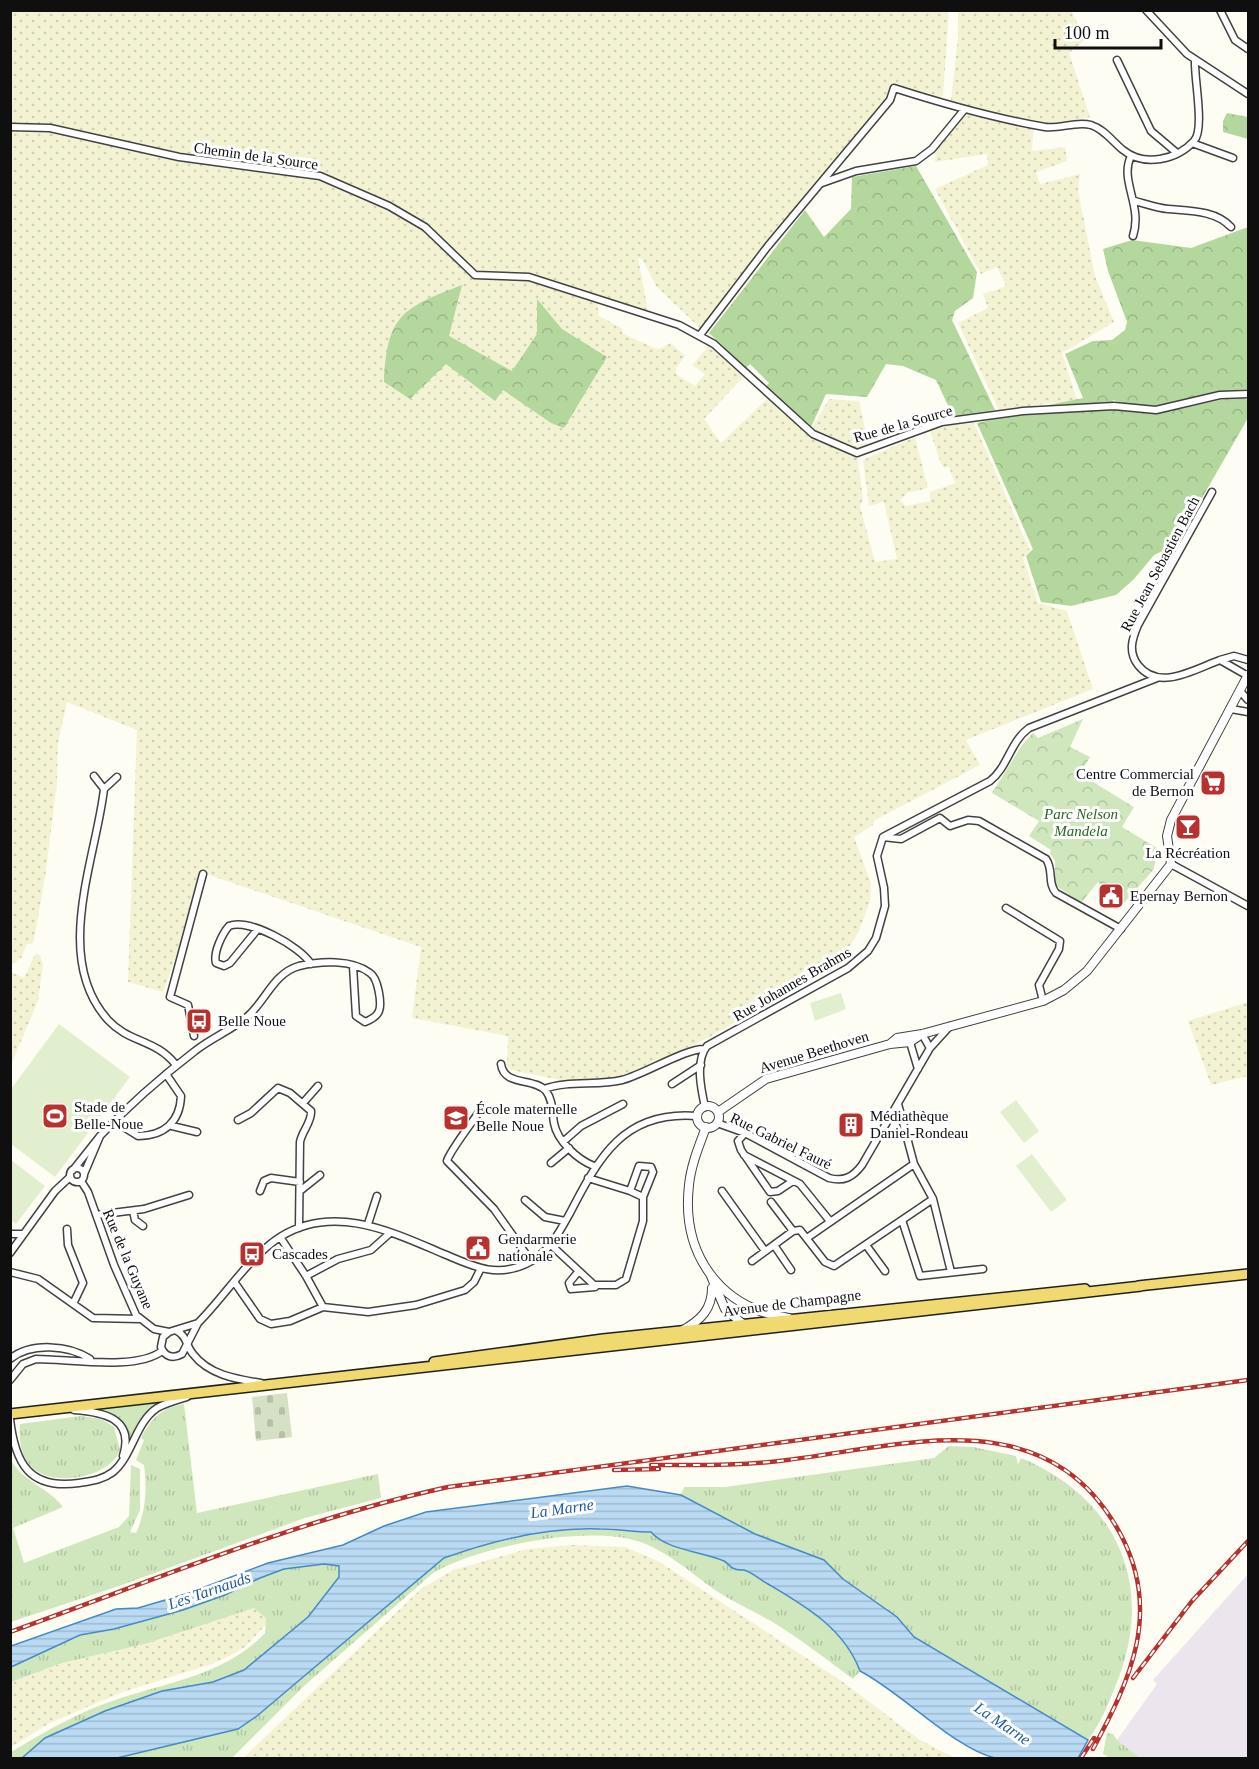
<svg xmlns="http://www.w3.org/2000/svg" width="1259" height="1769" font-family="Georgia,serif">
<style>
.industrial{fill:#ede5ed}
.farmland{fill:url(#farmland-dots)}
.grass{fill:url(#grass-tufts)}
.forest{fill:url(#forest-crowns)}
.cemetery{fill:url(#cemetery-stones)}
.park{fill:url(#park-crowns)}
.pitch{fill:#e2efcf}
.water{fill:url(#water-rules);stroke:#468ac5;stroke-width:1.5}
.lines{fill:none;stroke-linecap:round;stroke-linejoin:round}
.minor-casing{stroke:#424242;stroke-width:9}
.tertiary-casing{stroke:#424242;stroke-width:10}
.primary-casing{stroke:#202020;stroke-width:12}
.minor{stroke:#fff;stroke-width:6}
.tertiary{stroke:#fff;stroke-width:8}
.primary{stroke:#f0d971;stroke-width:9}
.rail-casing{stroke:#b7322f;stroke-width:4.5}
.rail{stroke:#fff;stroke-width:2;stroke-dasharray:7;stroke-linecap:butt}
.labels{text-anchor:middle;stroke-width:6;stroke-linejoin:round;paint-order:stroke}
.street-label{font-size:15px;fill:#0f0f0f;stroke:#fff}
.poi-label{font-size:15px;fill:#0f0f0f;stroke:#fff;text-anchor:start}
.park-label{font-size:15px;font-style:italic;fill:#2c6423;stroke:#fff}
.water-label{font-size:16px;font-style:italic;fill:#205c9a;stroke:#fff}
</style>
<defs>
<pattern id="farmland-dots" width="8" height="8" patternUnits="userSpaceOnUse" patternTransform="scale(1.5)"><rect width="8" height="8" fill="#f3f3d4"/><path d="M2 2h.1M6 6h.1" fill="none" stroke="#cfcfb5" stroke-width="1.8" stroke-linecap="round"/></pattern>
<pattern id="grass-tufts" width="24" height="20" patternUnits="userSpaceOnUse" patternTransform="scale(1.5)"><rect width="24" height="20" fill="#d0e7be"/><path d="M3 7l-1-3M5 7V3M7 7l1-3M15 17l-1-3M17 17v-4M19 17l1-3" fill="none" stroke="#b1c5a2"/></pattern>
<pattern id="forest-crowns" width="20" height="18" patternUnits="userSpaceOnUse" patternTransform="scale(1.5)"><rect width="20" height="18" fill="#b4d79e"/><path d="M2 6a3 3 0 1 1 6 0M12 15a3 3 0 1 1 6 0" fill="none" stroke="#9ab787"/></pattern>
<pattern id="cemetery-stones" width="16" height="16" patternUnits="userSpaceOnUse" patternTransform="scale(1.5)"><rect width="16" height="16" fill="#d5e0c4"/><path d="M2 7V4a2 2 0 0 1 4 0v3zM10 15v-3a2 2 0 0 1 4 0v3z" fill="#b6bfa7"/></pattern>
<pattern id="park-crowns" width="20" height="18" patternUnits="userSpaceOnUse" patternTransform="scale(1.5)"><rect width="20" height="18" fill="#d0e7be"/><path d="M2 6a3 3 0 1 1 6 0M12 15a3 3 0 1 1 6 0" fill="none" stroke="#b1c5a2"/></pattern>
<pattern id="water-rules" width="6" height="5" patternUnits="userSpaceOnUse" patternTransform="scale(1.5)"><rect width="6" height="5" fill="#badaf3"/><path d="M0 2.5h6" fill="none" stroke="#9fbacf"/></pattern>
</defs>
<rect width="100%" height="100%" fill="#fefdf3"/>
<!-- industrial -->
<path class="industrial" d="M1248 1574V1758H1140L1117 1740 1157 1684 1153 1680Z"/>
<!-- farmland -->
<path class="farmland" d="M11 11H949L943 96 936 98 896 85 883 105 785 219 701 329 656 286 642 259 638 258 648 311 596 294 599 316 623 329 622 333 652 347 659 349 671 343 685 356 676 368V374L695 386 705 374 692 365 709 346 744 376 704 419 721 443 768 398 808 435 829 399 859 401 869 447 857 453 863 499 860 506 875 562 897 559 884 502 869 506 863 460 915 437 928 488 907 493 900 500 906 506 930 501V492L955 483 949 467 944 468 941 464 929 428 974 423 1030 551 1023 558 1038 603 1067 611 1093 689 966 740 980 765 875 820 872 826 854 837 871 883 870 901 859 931 849 947 825 967 739 1020 684 1051 630 1076 570 1082 507 1069 508 1036 412 1018 421 947 206 874 163 992 128 982 137 730 67 702 58 743 57 783 45 877 34 940 32 944H27L21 958 11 965Z
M958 11H1071L1086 39 1069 53 1090 117 1052 125 1034 122 1032 151 1065 147 1067 161 1036 172 1040 184 1080 174 1078 190 1095 276 1114 322 1062 353 1077 400 999 410 958 323 988 308 983 294 1006 286 997 267 981 274 935 189 988 165 987 154 935 162 936 146 964 116 951 100 958 38Z
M35 954 40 955 43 965 38 1001 11 1065V972L24 978Z
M1248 1002V1076L1211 1085 1188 1021Z
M573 1545 625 1547 658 1561 843 1682 920 1740 955 1758H243L421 1589 453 1570 527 1549Z
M254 1608 266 1617 267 1623 246 1646 233 1654 212 1664 123 1692 87 1707 48 1724 11 1747V1682L62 1663 145 1644Z"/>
<!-- grass -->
<path class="grass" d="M162 1403 129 1446C124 1425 118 1416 98 1409Z
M184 1404 197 1513 378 1474 381 1498 305 1518 122 1585 11 1622V1460C22 1481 49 1488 63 1507L13 1528 24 1563 119 1527 129 1516 131 1465 140 1469V1510L130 1532 136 1533C146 1512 147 1488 144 1465L136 1460 144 1440 141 1438C150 1420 162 1407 184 1404Z
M81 1416 101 1419 114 1427 120 1450C110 1479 47 1489 29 1464 20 1452 19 1438 20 1424Z
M949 1446 973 1447 1016 1456 1018 1465 1021 1458C1119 1499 1157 1588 1115 1687 1108 1705 1100 1724 1088 1740L914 1637 897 1617 843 1579 824 1560 755 1534 681 1495 684 1487H725L934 1458Z
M601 1529 651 1532C665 1550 704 1552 724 1561 728 1563 730 1568 735 1569 738 1570 741 1570 744 1570 752 1572 760 1580 768 1584 805 1606 844 1628 860 1671L853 1679C826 1659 799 1638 771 1621 753 1611 735 1603 718 1592 693 1575 667 1550 637 1541 587 1525 478 1546 433 1573L304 1686 232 1758H117L238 1729 257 1716 444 1558 480 1546 549 1531Z
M324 1564 339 1566V1577L308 1617 244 1670 213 1682 162 1691 105 1711 45 1738 22 1758H11V1752C46 1731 82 1710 121 1698 171 1682 228 1673 265 1633L266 1618 254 1608 145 1644 62 1663 11 1682V1667L80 1635 114 1629 183 1610 225 1595 260 1578 284 1569Z
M1107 1733 1113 1734 1117 1740 1140 1758H1110L1103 1754Z"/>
<!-- forest -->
<path class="forest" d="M1227 113 1248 117V139L1223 132V121Z
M916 166 977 272 973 298 955 311 952 320 995 410 953 416 936 380 903 366 886 364 867 397 826 394 811 427 765 387 769 383 750 364 746 368 709 333 805 210 824 237 851 209 852 177Z
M1248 227V389C1202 392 1159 417 1113 400L1112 403 1048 405 1083 398 1065 354 1093 341 1112 340 1125 330 1127 322 1108 271 1103 249 1132 240 1191 248Z
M462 285 449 336 512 371 537 334V299L562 329 607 357 564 428 551 423 503 390 495 401 446 364 410 399 384 382C387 315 402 308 462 285Z
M1239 396 1248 400V418L1175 545 1154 555 1134 579 1116 595 1071 606 1041 602 1026 556 1033 549 977 423 1023 412 1106 408 1155 414Z"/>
<!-- cemetery -->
<path class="cemetery" d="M287 1393 292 1437 256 1441 252 1397Z"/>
<!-- park -->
<path class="park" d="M1083 719 1070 747 1090 757 1080 774 1134 807 1122 827 1157 848 1154 869 1123 904 1098 882 1081 903 1055 885V861L1050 853 1051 850 1029 836 1039 821 992 793 1022 745 1033 733 1038 738Z"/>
<!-- pitch -->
<path class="pitch" d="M841 993 846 1009 815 1021 810 1003Z
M59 1024 130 1077 55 1177 11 1144V1089Z
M1016 1100 1039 1131 1024 1143 1000 1112Z
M1032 1154 1067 1200 1051 1212 1016 1166Z
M11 1160 45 1186 16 1224 11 1220Z"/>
<!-- water -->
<path class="water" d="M627 1486 681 1495 755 1534 824 1560 843 1579 897 1617 914 1637 1088 1740 1078 1758C1056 1759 1015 1763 995 1758 955 1749 901 1692 860 1671 844 1628 805 1606 768 1584 760 1580 752 1572 744 1570 741 1570 737 1570 735 1569 730 1568 728 1563 724 1561 704 1552 666 1550 651 1532 634 1532 617 1529 600 1529 547 1527 494 1540 444 1558L257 1716 238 1729 117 1758H22L45 1738 105 1711 162 1691 213 1682 244 1670 308 1617 339 1577V1566L324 1564 284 1569 260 1578 225 1595 183 1610 114 1629 80 1635 11 1667V1646L116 1609 138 1608 189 1593 268 1563 343 1545 384 1526 426 1512Z"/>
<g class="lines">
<!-- minor casing -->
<g class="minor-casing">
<path id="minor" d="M1146 10 1187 54 1248 94
M1220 10 1235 40 1248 49
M1117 60 1151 131 1177 153
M10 127 50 128 179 157 320 176 389 206 425 227 475 275 529 277 679 325 714 344 813 434 857 453 942 422 1023 411 1114 406 1156 410 1220 395 1248 394
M1192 143 1233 158
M1131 156C1119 181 1143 205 1133 236
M822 183 856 171 916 161 932 149 964 110
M1135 201C1146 204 1157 208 1168 209 1189 211 1215 210 1231 227
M700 335 768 246 890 100 894 88C944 104 993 118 1045 127 1060 129 1076 121 1091 125 1104 129 1113 142 1123 150 1144 167 1177 160 1194 141 1205 129 1194 79 1195 60
M1212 492 1138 625C1132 639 1128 652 1138 665 1159 692 1195 669 1220 660
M1248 676 1220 660 1234 656 1248 660
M1240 691 1248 700
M1231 709 1248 712
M94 776 104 789C96 859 52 958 108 1020 129 1043 156 1039 176 1065
M104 789 117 777
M883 837 901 839 940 818 950 826 968 820 979 821 1046 859C1054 870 1047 883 1056 893L1121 929
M1171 864 1248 906
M1006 908 1060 941 1059 949 1039 985 1043 1001
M257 930 230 963 224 966 216 963C213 953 222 934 229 926 249 918 300 946 311 964
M922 1034 930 1048
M194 1036 188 1005 170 997 203 874
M909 1039 918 1069
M501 1064C504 1087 534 1077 546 1091 553 1100 552 1112 554 1123 557 1141 578 1160 594 1166
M672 1084 701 1065
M544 1089C568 1080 597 1086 622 1080 645 1074 686 1048 705 1049
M303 1103 318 1086
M898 1104 914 1164 933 1199 951 1272
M705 1107C701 1089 695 1061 707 1046L848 968 868 951 876 938 885 906 884 888 877 856 883 837 990 781C1008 767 1010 742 1029 728L1157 678
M481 1109C474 1120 449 1152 447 1161L494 1209 531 1261
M238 1120 251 1113 278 1088 290 1093 311 1111C312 1122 302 1131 300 1142L299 1228
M114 1121 138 1136C164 1136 180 1122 181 1096L166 1074
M717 1123 745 1133 829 1178C844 1182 853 1177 862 1165L930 1048 950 1026
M172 1126 197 1132
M745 1133 738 1141 741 1150 770 1192 778 1191 793 1181
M100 1136C129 1105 161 1077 195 1051 211 1038 232 1030 248 1016 266 1000 274 973 299 966 320 961 352 959 370 973 378 978 382 1003 379 1011 377 1017 370 1020 365 1022L356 1016 353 966
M564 1141 581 1126 623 1104
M744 1155 800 1184 829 1220
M551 1163 569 1148
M70 1175a7 7 0 1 1 14 0a7 7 0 1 1-14 0Z
M73 1170 100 1136 84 1174
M81 1181 88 1192 114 1265 136 1315 154 1329 169 1332
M260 1191 264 1181 271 1178 300 1182
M300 1191 320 1175
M630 1191 639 1166 651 1167 653 1172 643 1197
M722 1191 765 1251
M525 1200 545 1217 565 1221
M771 1202 793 1231 800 1230 825 1262 834 1266 933 1199
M133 1211 135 1220 143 1226
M96 1215 144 1209 189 1195
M902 1220 920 1276 983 1269
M368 1224 377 1196
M67 1229 68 1245 83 1283 73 1304
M10 1234H23
M280 1237 306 1276 323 1307
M807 1238 914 1164
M551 1245 594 1285H616L626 1279 643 1221V1197L630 1191 588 1178
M774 1245 791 1270
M866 1245 885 1271
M10 1253 55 1191 70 1177
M752 1261 793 1231
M10 1272 38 1279 93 1318 140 1319
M578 1272 569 1283 571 1289 595 1287
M306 1276 338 1259 371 1250 390 1233
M235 1283 260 1319 271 1324 290 1321 323 1307 368 1312 416 1305 465 1290 474 1282 480 1270
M198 1323C225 1296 248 1258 280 1237 334 1203 392 1232 444 1254 473 1266 495 1278 526 1264 549 1253 559 1233 570 1213 599 1157 624 1110 697 1116
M198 1323 182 1354C173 1359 165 1357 161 1347L163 1337 169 1332Z
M177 1331C187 1336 186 1346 193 1354 209 1375 236 1379 261 1383
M10 1359C31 1342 69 1345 90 1359
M10 1380 23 1364 36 1359C70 1359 136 1371 162 1351
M74 1410C103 1412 135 1418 123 1456
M10 1419C15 1463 29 1490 79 1483 92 1481 102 1480 113 1472 133 1455 135 1423 157 1408 166 1403 177 1400 187 1397"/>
</g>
<!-- tertiary casing -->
<g class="tertiary-casing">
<path id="tertiary" d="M890 1044 897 1038 922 1034 1043 1001 1064 990 1087 971 1171 864 1167 836 1171 820 1248 675
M697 1117a11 11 0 1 1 22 0a11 11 0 1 1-22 0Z
M718 1112 766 1079 890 1044 910 1042 922 1034
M706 1127C699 1146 691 1165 689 1185 681 1254 720 1309 789 1318
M711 1276 725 1309 743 1324
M683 1330C701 1320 712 1309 712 1288"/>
</g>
<!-- primary casing -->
<g class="primary-casing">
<path id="primary" d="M1138 1286 1248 1274
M434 1362 603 1339 1085 1289
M10 1414 1141 1286"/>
</g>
<!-- minor -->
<use href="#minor" class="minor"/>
<!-- tertiary -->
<use href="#tertiary" class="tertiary"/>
<!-- primary -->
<use href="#primary" class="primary"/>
<!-- rail casing -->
<g class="rail-casing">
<path id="rail" d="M651 1465C697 1465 742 1466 787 1460 909 1445 1048 1399 1121 1535 1162 1613 1130 1680 1093 1749
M614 1470 659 1469
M10 1632C155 1580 297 1520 448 1487L1248 1380
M1133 1678 1192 1601 1248 1541
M1081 1758 1094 1738"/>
</g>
<!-- rail -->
<use href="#rail" class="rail"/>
</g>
<!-- icons -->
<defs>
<g id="supermarket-square" transform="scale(1.35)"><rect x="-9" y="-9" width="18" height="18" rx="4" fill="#b7322f" stroke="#fff"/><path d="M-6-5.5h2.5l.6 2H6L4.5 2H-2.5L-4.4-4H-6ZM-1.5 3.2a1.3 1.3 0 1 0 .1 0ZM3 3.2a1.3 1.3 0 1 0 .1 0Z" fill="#fff"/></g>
<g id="bar-square" transform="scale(1.35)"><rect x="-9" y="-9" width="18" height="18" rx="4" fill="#b7322f" stroke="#fff"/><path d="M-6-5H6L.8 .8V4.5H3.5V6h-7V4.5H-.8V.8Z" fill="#fff"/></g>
<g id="civic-square" transform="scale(1.35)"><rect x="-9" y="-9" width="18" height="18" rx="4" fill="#b7322f" stroke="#fff"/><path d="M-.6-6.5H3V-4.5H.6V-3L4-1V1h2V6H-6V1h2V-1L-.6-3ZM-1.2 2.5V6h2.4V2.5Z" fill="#fff"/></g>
<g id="bus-square" transform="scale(1.35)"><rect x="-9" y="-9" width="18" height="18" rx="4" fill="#b7322f" stroke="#fff"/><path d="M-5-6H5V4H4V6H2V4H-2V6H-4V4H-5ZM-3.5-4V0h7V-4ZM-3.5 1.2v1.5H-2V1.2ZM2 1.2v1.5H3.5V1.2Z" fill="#fff"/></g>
<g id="stadium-square" transform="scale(1.35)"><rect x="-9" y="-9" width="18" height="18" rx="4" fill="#b7322f" stroke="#fff"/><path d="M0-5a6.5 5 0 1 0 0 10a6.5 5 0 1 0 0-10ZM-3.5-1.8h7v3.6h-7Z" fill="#fff"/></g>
<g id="school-square" transform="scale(1.35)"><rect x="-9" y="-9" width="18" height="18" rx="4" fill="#b7322f" stroke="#fff"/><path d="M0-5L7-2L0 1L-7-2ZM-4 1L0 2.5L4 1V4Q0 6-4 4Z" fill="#fff"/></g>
<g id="building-square" transform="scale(1.35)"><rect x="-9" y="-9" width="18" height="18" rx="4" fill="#b7322f" stroke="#fff"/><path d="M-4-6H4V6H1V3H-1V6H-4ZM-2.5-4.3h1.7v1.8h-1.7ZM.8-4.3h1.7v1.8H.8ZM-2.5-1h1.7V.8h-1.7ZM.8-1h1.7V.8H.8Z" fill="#fff"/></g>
</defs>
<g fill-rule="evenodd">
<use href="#supermarket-square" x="1213" y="783"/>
<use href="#bar-square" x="1188" y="827"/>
<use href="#civic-square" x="1111" y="896"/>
<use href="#bus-square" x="199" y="1021"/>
<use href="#stadium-square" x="55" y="1116"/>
<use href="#school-square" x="456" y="1118"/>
<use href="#building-square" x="851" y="1125"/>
<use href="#civic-square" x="478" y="1248"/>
<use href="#bus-square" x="252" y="1254"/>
</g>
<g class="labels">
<!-- street labels -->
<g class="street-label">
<text transform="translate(256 156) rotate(8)" y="5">Chemin de la Source</text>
<text transform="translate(903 424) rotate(-16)" y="5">Rue de la Source</text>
<text transform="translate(1160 564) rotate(-62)" y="5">Rue Jean Sebastien Bach</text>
<text transform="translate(792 984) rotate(-30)" y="5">Rue Johannes Brahms</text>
<text transform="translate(814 1052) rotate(-17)" y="5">Avenue Beethoven</text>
<text transform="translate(781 1141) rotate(26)" y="5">Rue Gabriel Fauré</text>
<text transform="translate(128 1259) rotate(67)" y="5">Rue de la Guyane</text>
<text transform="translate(792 1303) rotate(-7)" y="5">Avenue de Champagne</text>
</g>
<!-- poi labels -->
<g class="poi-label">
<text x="1194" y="779" text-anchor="end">Centre Commercial<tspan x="1194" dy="17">de Bernon</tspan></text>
<text x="1188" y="858" text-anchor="middle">La Récréation</text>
<text x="1130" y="901">Epernay Bernon</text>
<text x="218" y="1026">Belle Noue</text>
<text x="74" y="1112">Stade de<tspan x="74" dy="17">Belle-Noue</tspan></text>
<text x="476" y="1114">École maternelle<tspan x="476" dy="17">Belle Noue</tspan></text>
<text x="870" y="1121">Médiathèque<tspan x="870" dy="17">Daniel-Rondeau</tspan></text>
<text x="498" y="1244">Gendarmerie<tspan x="498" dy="17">nationale</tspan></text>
<text x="272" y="1259">Cascades</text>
</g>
<!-- park labels -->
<g class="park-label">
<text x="1081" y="819">Parc Nelson<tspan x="1081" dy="17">Mandela</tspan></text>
</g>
<!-- water labels -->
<g class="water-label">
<text transform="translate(562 1508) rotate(-8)" y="6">La Marne</text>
<text transform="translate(209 1590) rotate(-19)" y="6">Les Tarnauds</text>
<text transform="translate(1003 1723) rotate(34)" y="6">La Marne</text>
</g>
</g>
<!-- border -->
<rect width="1259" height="1769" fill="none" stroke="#0f0f0f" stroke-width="24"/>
<!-- scale -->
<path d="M1055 39v9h106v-9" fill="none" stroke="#0f0f0f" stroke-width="3"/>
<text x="1064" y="39" font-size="18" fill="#0f0f0f" stroke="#ffffff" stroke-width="4.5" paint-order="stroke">100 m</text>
</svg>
